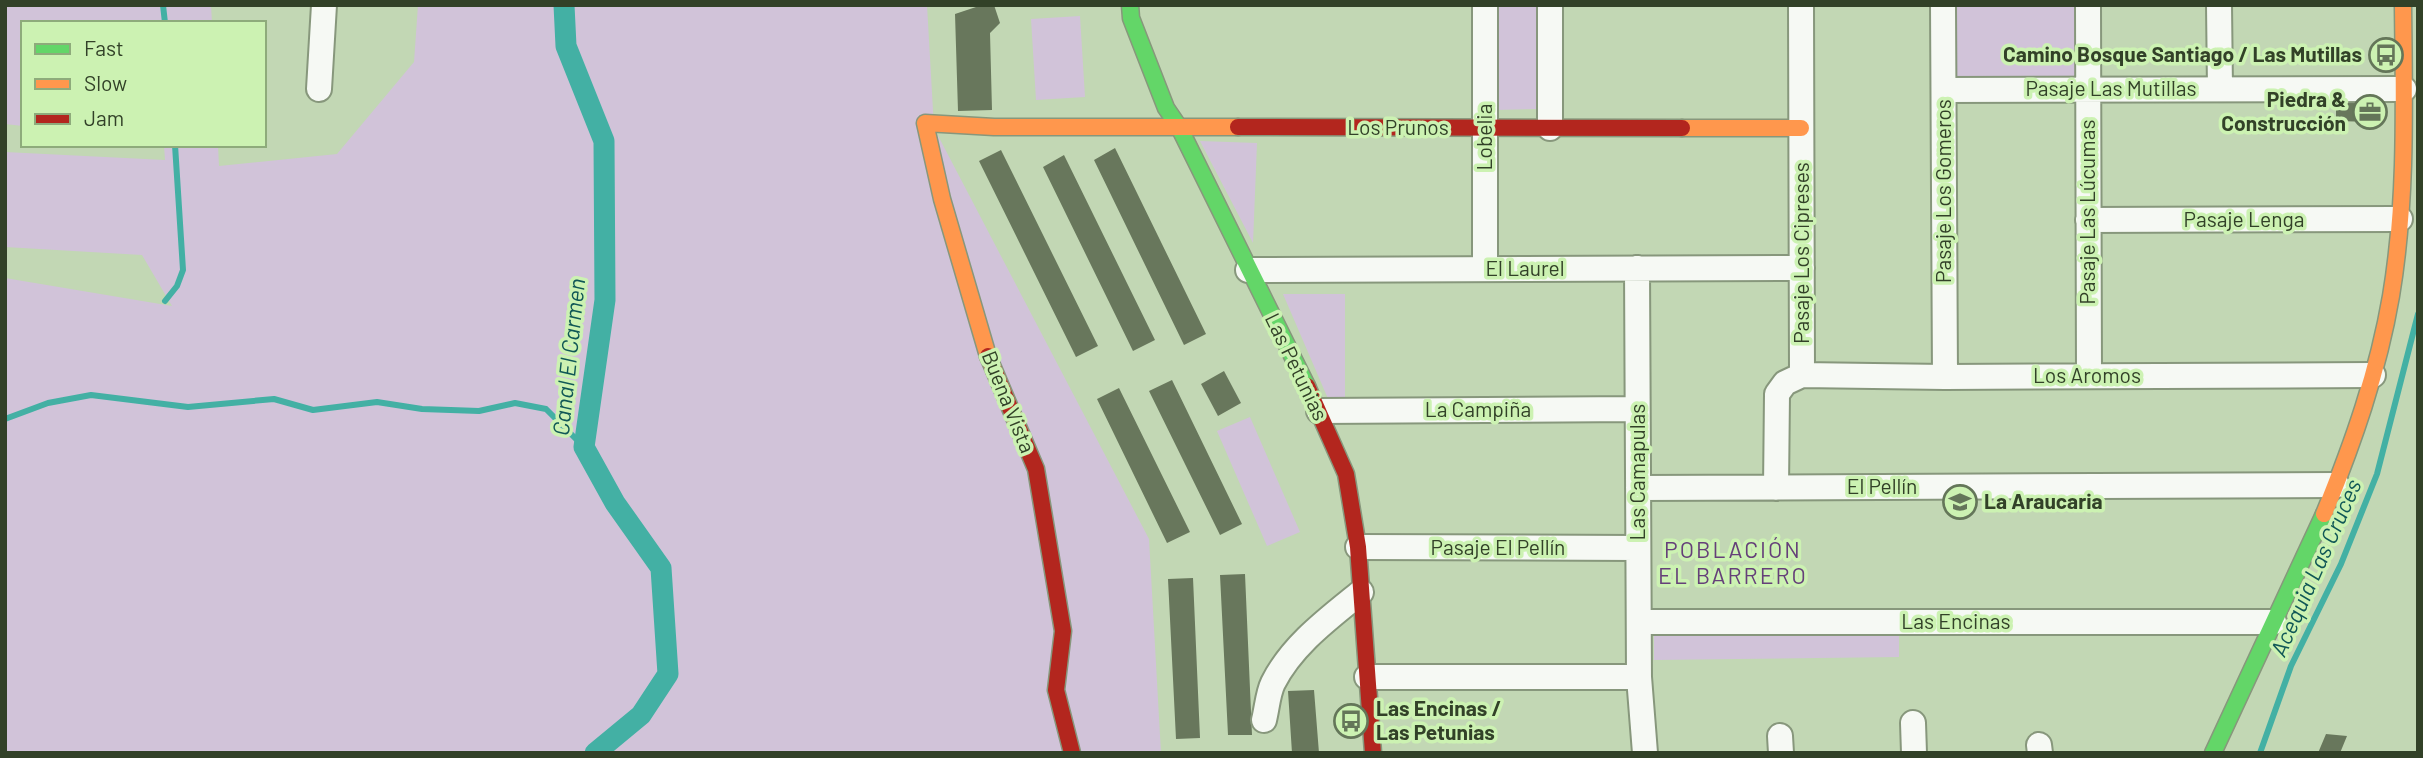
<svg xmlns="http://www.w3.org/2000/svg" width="2423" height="758" font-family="Barlow,sans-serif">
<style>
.green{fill:#d1c3d9}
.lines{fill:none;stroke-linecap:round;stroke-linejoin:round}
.stream{stroke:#43b0a4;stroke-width:6}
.canal{stroke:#43b0a4;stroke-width:21}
.building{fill:#68775c}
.street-casing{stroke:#87977c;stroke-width:28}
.fast-casing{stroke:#87977c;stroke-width:19}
.slow-casing{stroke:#87977c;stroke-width:19}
.jam-casing{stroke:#87977c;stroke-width:19}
.street{stroke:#f6f9f4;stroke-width:24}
.fast{stroke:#63d668;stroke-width:16}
.slow{stroke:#ff974d;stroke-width:16}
.jam{stroke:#b3261e;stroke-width:16}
.labels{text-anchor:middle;stroke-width:7;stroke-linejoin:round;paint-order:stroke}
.poi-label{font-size:21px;font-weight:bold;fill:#324128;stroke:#ccf2b2;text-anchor:end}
.street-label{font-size:21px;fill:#324128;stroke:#ccf2b2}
.water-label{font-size:23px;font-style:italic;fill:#105756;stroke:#ccf2b2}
.neighbourhood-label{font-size:23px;letter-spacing:2px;fill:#654079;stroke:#ccf2b2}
</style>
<rect width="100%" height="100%" fill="#c2d7b4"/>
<!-- green -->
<path class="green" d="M5 5H211L212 23H23V126L5 124Z
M418 5H927L934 128 1149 539 1161 753H5V278L172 306 142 255 5 247V152L165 160 164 145H218L219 166 337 154 414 62Z
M1493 5H1539L1540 109 1494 110Z
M1955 5H2076L2077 82 1956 84Z
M1080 16 1085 97 1036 100 1031 19Z
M1200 141 1257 143 1253 243Z
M1283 294H1345V401H1329Z
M1250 417 1300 532 1267 546 1217 431Z
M1899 630V657L1654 660V634Z"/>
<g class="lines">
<!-- stream -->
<path class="stream" d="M163 5 165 23
M165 301 177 286 183 270 175 145
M5 419 48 403 91 395 188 407 274 399 313 410 377 402 422 409 479 411 515 403 546 409 584 447
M2260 753 2291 666 2341 564 2377 474 2418 314"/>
<!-- canal -->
<path class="canal" d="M564 5 566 46 604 141 605 300 584 447 615 503 661 568 668 674 641 715 595 753"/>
</g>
<!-- building -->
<path class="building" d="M982 5H994L1000 23 990 33 992 110 958 111 955 14Z
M2336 98H2374V122L2336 121Z
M1115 148 1206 334 1184 345 1094 160Z
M1001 150 1098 346 1076 357 979 161Z
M1064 155 1155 340 1133 351 1043 167Z
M1224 371 1241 403 1218 416 1201 384Z
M1172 380 1242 524 1220 535 1149 391Z
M1119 388 1190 532 1167 543 1097 399Z
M1245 574 1252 735H1228L1220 575Z
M1193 578 1200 738 1176 739 1168 579Z
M1314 690 1319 753H1292L1288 691Z
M2326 734 2347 736 2340 753H2318Z"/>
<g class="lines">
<!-- street casing -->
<g class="street-casing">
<path id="street" d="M1801 5 1802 375
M1943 5 1945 377
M2088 5 2089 376
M2219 5 2220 89
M319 89 324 5
M1944 90 2404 89
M1550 128V5
M2088 220 2400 219
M1637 268 1639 677 1645 753
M1485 269V5
M1248 270 1802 268
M1319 411 1637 409
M1638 488 2337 485
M1776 488 1777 394 1785 383 1802 375 1945 377 2373 375
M1358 547 1638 548
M1639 622H2274
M1367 677H1639
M1264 720C1267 708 1268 693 1273 683 1292 645 1329 618 1361 592
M1913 723 1914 753
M1780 736 1781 753
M2039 745 2040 753"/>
</g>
<!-- fast casing -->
<g class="fast-casing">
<path id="fast" d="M1130 5 1131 18 1166 108 1179 127 1307 386
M2213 753 2324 514"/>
</g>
<!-- slow casing -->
<g class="slow-casing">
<path id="slow" d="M1682 128H1801
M988 356 942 199 925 123 994 127H1238
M2324 514C2353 443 2378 372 2391 296 2407 201 2404 102 2403 5"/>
</g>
<!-- jam casing -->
<g class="jam-casing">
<path id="jam" d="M1238 127 1682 128
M988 356 1036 469 1063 631 1056 690 1072 753
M1307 386 1346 474 1358 547 1373 753"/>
</g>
<!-- street -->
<use href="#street" class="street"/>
<!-- fast -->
<use href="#fast" class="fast"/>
<!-- slow -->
<use href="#slow" class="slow"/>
<!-- jam -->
<use href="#jam" class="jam"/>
</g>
<!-- icons -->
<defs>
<g id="bus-ring" transform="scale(1.75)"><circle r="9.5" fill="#ccf2b2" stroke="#647659" stroke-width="1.5"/><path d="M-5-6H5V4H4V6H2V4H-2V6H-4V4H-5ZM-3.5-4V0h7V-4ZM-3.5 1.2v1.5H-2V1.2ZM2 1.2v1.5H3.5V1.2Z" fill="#647659"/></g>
<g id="office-ring" transform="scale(1.75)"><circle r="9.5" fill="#ccf2b2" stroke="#647659" stroke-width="1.5"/><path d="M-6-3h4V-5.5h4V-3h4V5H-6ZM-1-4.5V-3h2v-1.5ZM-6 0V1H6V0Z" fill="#647659"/></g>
<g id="school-ring" transform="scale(1.75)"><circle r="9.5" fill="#ccf2b2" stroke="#647659" stroke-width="1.5"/><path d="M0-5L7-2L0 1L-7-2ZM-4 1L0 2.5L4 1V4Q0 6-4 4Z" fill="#647659"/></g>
</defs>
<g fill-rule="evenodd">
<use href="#bus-ring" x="2386" y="55"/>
<use href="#office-ring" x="2370" y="112"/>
<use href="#school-ring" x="1960" y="502"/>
<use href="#bus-ring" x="1351" y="721"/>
</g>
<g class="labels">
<!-- poi labels -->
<g class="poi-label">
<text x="2362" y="62">Camino Bosque Santiago / Las Mutillas</text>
<text x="2346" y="107">Piedra &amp;<tspan x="2346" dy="24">Construcción</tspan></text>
<text x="1984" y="509" text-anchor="start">La Araucaria</text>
<text x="1376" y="716" text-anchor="start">Las Encinas /<tspan x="1376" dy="24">Las Petunias</tspan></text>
</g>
<!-- street labels -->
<g class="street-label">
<text x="2111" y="96">Pasaje Las Mutillas</text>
<text x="1398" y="135">Los Prunos</text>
<text transform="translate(1485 137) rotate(-90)" y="7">Lobelia</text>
<text transform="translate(1944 191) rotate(-90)" y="7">Pasaje Los Gomeros</text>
<text transform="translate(2088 212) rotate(-90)" y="7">Pasaje Las Lúcumas</text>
<text x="2244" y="227">Pasaje Lenga</text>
<text transform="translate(1802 253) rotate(-90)" y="7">Pasaje Los Cipreses</text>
<text x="1525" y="276">El Laurel</text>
<text transform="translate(1296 367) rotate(64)" y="7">Las Petunias</text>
<text x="2087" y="383">Los Aromos</text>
<text transform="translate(1008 402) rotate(68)" y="7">Buena Vista</text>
<text x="1478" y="417">La Campiña</text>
<text transform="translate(1638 472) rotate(-90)" y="7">Las Camapulas</text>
<text x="1882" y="494">El Pellín</text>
<text x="1498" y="555">Pasaje El Pellín</text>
<text x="1956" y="629">Las Encinas</text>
</g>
<!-- water labels -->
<g class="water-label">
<text transform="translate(569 357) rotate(-84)" y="8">Canal El Carmen</text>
<text transform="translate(2316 568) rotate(-66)" y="8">Acequia Las Cruces</text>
</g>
<!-- neighbourhood labels -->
<g class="neighbourhood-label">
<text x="1733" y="558">POBLACIÓN<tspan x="1733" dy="26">EL BARRERO</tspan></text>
</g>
</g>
<!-- border -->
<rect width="2423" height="758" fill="none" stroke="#324128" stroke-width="14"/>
<!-- legend -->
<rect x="21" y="21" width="245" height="126" fill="#ccf2b2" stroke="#8eab7b" stroke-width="2"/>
<rect x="35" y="44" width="35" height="10" fill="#63d668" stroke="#8eab7b" stroke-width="2"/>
<text x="84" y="56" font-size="21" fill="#324128">Fast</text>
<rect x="35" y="79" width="35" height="10" fill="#ff974d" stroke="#8eab7b" stroke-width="2"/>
<text x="84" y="91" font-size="21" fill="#324128">Slow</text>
<rect x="35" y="114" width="35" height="10" fill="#b3261e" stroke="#8eab7b" stroke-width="2"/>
<text x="84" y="126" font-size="21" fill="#324128">Jam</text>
</svg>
